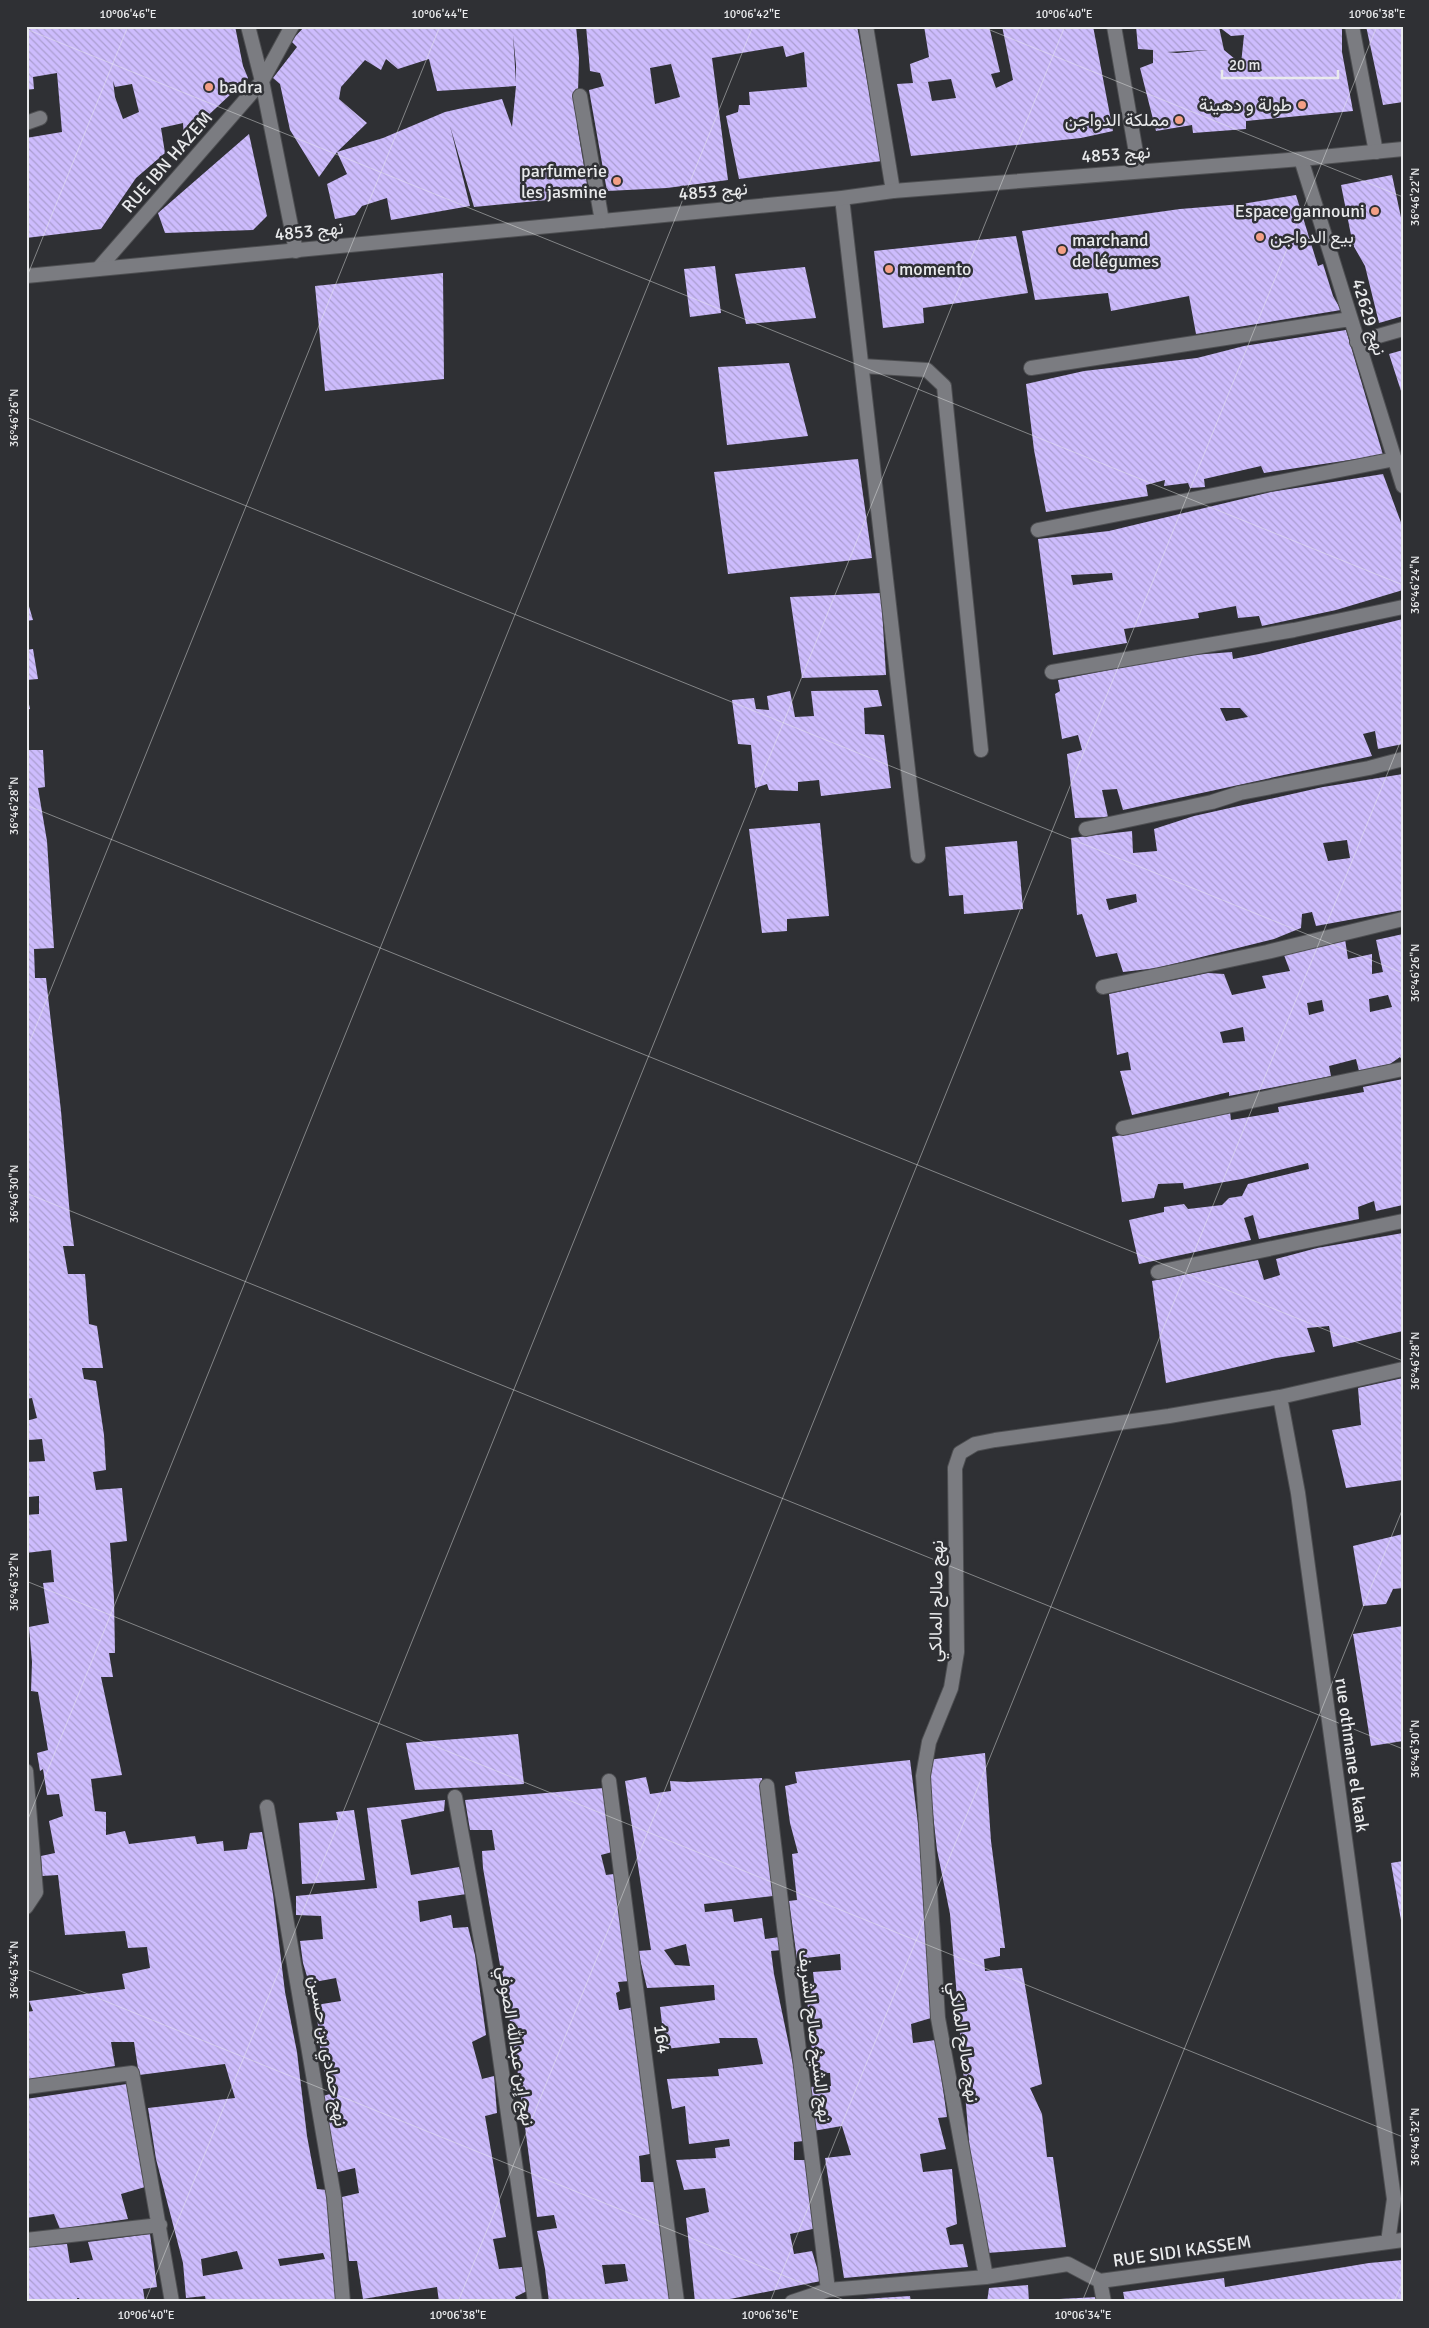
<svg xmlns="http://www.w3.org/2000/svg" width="1429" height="2328" font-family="Signika,Vazirmatn,sans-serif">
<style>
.building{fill:url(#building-back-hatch);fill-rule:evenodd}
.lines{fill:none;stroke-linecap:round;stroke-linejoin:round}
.service-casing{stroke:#4e4f52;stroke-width:16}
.minor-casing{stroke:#4e4f52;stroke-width:16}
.tertiary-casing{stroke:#4e4f52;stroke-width:16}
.service{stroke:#7b7c81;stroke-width:14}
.minor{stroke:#7b7c81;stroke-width:14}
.tertiary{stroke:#7b7c81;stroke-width:14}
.ticks{fill:none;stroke:#e9eaec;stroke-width:1;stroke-opacity:0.45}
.poi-dot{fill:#f39f85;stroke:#2f3034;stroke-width:2}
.labels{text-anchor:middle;stroke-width:5;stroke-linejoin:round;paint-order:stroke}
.poi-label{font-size:18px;fill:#e9eaec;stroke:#2f3034;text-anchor:start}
.street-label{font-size:18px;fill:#e9eaec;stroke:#2f3034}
.neatline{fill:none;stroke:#e9eaec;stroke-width:2}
.ticks-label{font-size:12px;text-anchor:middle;fill:#e9eaec}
</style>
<defs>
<pattern id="building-back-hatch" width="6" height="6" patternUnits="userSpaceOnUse" patternTransform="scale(1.25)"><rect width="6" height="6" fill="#cdbcfd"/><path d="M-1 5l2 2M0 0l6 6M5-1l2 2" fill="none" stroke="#ab9ed0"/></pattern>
</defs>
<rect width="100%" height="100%" fill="#2f3034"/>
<!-- building -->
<path class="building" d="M26 26H235L243 66 248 78 184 138 183 123 161 128 165 153 136 178 101 229 26 238V138L62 132 57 73 33 77 34 89 26 90ZM113 81 115 87 132 84 139 112 123 119 115 97Z
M305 26H576L579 58 577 125 589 196 474 207 450 126 470 206 391 220 387 198 362 206 355 215 335 219 327 184 347 174 337 152 383 138 445 112 502 99 512 127 516 86 437 91 429 59 398 69 386 59 381 70 365 60 341 87 339 99 367 123 337 152 319 177 290 130 280 84 273 78 297 47 291 41ZM513 35 516 65V83Z
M586 26H857L882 161 739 179 726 116 738 112 739 105H750L749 92 807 87 804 52 786 57 783 46 712 58 728 180 667 188 607 191 589 90 604 86 600 73 590 71ZM671 64 680 97 655 104 650 68Z
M924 26H989L1000 72 991 74 996 88 1013 80 1002 26H1093L1113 131 1081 138 911 156 897 84 913 83 910 64 929 57ZM951 79 956 98 932 101 928 82 919 83Z
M1136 26H1315V28L1342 26V52L1353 111 1246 121V129L1193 133 1192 125 1156 131 1140 68 1153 63V50L1138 49ZM1219 27 1231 36 1244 35 1241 64 1224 50ZM1208 50 1177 53 1167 52Z
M1366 26H1403V102L1383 105Z
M249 134 267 216 253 230 165 233 158 213Z
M1392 175 1403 227V316L1379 323 1365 266 1353 245 1341 185Z
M1296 195 1318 266 1323 264 1333 296 1341 310 1196 334 1189 296 1111 311 1108 293 1035 300 1022 231 1180 209 1242 204Z
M1016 236 1028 293 923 308 924 323 883 328 874 251Z
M715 266 721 313 690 317 684 269Z
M805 267 816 318 746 324 735 274Z
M443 273 444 379 325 391 315 286Z
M1346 330 1383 455 1264 473 1261 466 1204 479 1205 487 1190 488 1188 483 1164 486 1165 480 1146 485 1148 496 1046 512 1034 450 1026 384 1084 371 1197 358 1244 346Z
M1403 350V394H1402L1389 354Z
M789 363 808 436 727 445 718 367Z
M858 459 872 558 728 574 714 472Z
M1383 474 1403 528V590L1336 610 1262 626 1259 616 1238 618 1236 606 1198 613 1199 618 1124 629 1127 643 1053 655 1038 539 1109 531 1271 492ZM1112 573 1113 580 1073 585 1071 575Z
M881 593 886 675 802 678 790 597Z
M26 596 33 620 26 621Z
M1403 619V744L1378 749 1375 731 1363 734 1372 756 1123 810 1117 789 1102 790 1108 817 1075 818 1067 754 1082 750 1078 735 1062 739 1055 694 1060 691 1058 680 1180 656 1232 652 1233 659 1259 654ZM1220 708H1240L1248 717 1226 721Z
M33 649 38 679 26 680V650Z
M26 690 30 709 26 710Z
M878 690 882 706 864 708 865 734 884 735 891 788 821 796 819 780 798 782V791L769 790 767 784 755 788 751 745 738 744 732 700 754 698 756 709 769 710 767 696 790 691 795 717 814 716 811 691Z
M26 745 28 750H43L45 787 38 788 47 841 54 948 34 949 35 978H46L61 1111 70 1216 74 1246H63L68 1274H85L89 1324 97 1326 103 1368H82L84 1379 96 1381 104 1435 106 1470 93 1472 96 1490 122 1488 127 1541 110 1543 114 1598 115 1653H109L113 1677H101L122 1775 91 1779 95 1811 106 1812V1835L125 1831 129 1844 195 1836 197 1844 223 1841 224 1851 247 1849 250 1833 262 1832 273 1894 285 1992 297 2052 307 2136 317 2189 327 2190 334 2257 336 2302H206L205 2296 186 2298 183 2263 156 2159 148 2108 235 2098 225 2064 139 2075 134 2042H111L115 2066 26 2080V2012L33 2011 29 2001 125 1989 122 1974 150 1968 147 1947 128 1948 125 1931 65 1935 58 1875 42 1876 41 1856 55 1853 49 1821 63 1816 59 1794 47 1795 43 1769 40 1771 37 1753 48 1750 38 1692 31 1691 32 1662 29 1627 49 1623 43 1583 54 1582 51 1550 26 1553V1515L39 1514V1496L28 1497 26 1462 45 1461 42 1439 29 1440 26 1421 37 1418 32 1398 26 1399ZM237 2251 243 2269 203 2276 201 2259ZM323 2253 325 2259 280 2266 278 2259Z
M1403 774V910L1316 926 1312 912 1302 914 1301 928 1274 939 1157 968 1123 972 1117 953 1096 957 1082 914 1077 915 1071 838 1132 831 1133 853 1157 851 1154 829 1194 816 1323 787ZM1347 840 1350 858 1328 861 1323 843ZM1136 894 1137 902 1109 910 1106 899Z
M820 823 829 916 787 919V931L762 933 749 829Z
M1017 841 1023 909 964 914 963 895 949 896 945 847Z
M1403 934V1062L1400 1057 1390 1064 1359 1071 1356 1059 1329 1066 1331 1076 1229 1096V1092L1132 1115 1120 1071 1131 1070 1128 1052 1117 1055 1109 994 1208 973 1224 974 1232 995 1266 988 1262 976 1290 971 1284 955 1345 939 1348 959 1372 954V974L1383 972 1376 940ZM1388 995 1392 1007 1370 1012 1369 999ZM1322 1000 1324 1011 1309 1015 1307 1003ZM1243 1027 1245 1041 1223 1043 1220 1032Z
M1403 1079V1205L1376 1211 1374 1201 1358 1207 1359 1219 1259 1239 1253 1215 1244 1218 1251 1240 1139 1264 1129 1220 1164 1212V1207L1184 1204 1188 1209 1222 1205 1229 1198 1242 1196 1248 1184 1309 1169 1308 1163 1242 1179 1184 1189 1183 1183 1158 1184 1154 1198 1122 1202 1112 1137 1230 1112 1231 1120 1279 1112 1278 1107 1364 1092 1363 1087Z
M1403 1233V1331L1333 1347 1329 1326 1307 1328 1315 1352 1276 1358 1166 1383 1152 1281 1258 1260 1264 1280 1280 1275 1276 1259 1317 1248Z
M1403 1378V1480L1346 1488 1332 1430 1361 1425 1358 1388Z
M1403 1534V1588L1393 1589 1386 1604 1363 1606 1353 1546Z
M1403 1626V1741L1371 1746 1353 1634Z
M518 1734 524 1784 415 1790 406 1743Z
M985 1753 991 1841 1005 1948H1000V1956L984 1959 985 1971 1022 1968 1042 2084 1030 2088 1042 2114 1047 2157H1053L1066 2247 987 2253 971 2165 950 1914 937 1850 927 1760Z
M910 1760 926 1887 931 2018 911 2024 913 2043 936 2040 947 2117 938 2118 946 2149 920 2154 923 2172 952 2169 957 2224 946 2228 950 2245 963 2244 968 2267 844 2278 825 2158 851 2155 842 2126 813 2131 808 2087 831 2086 830 2073H814L806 1989H815L813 1972 841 1970 840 1954 797 1959 789 1901 797 1900 792 1854 798 1853 790 1823 785 1786 797 1783 795 1772Z
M646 1777 650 1794 671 1791 670 1781 687 1782 762 1778 773 1896 704 1904 705 1912 732 1909 734 1922 762 1918 765 1939 780 1937 782 1950 771 1951 774 1974 798 2088 804 2141 794 2142V2160H808L817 2228 790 2234 794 2254 812 2251 821 2281 715 2302H695L686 2218 709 2212 705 2188 684 2190 676 2160 716 2158 715 2148 730 2146 729 2139 689 2144 685 2106 672 2109 667 2079 719 2076 718 2069 763 2064 757 2038H719L720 2043 665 2049 660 2007 715 2000 714 1985 647 1988 638 1951 651 1950 625 1781ZM686 1944 690 1966 675 1965 664 1950Z
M604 1788 612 1852 601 1855 606 1875 614 1874 630 1971V1981L618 1982 620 1991 616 1993 619 2010 634 2007 655 2153 639 2156 641 2182H656L674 2302H549L545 2269 537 2231 557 2228 554 2215 537 2217 514 2045 483 1868 482 1851 495 1850 492 1830H470L465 1800ZM625 2264 628 2281 605 2284 602 2265Z
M445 1800 444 1811 401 1820 411 1875 459 1867 467 1894 418 1901 420 1922 451 1915 453 1928 468 1927 475 1955 486 2035 472 2042 482 2079 494 2076 497 2113 485 2116 506 2237 493 2239 499 2269 522 2267 527 2291 515 2297 517 2302H439L437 2287 363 2299 357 2261H349L342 2197 359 2193 355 2168 338 2172 329 2131 323 2096 330 2094 321 2058 316 2005 341 2001 336 1978 309 1983 303 1963 300 1941 323 1939 321 1916 296 1915V1896L377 1888 367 1808Z
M354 1810 365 1880 302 1884 299 1823 338 1820 336 1812Z
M1403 1861V1926H1402L1391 1863Z
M127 2084 145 2187 121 2194 128 2219 60 2229 54 2214 26 2218V2099Z
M150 2234 157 2287 143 2289 145 2302H80L79 2298H77L78 2302H26V2247L67 2244 70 2263 93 2260 88 2242Z
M1403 2260V2302H1125L1123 2292 1224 2278 1225 2287 1369 2263Z
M1028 2285 1029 2302H987L989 2288Z
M910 2296 911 2302H864L863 2299Z
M1098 2297 1099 2302H1040V2300Z"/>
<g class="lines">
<!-- service casing -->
<g class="service-casing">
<path id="service" d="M862 366 927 370 944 386 981 750"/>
</g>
<!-- minor casing -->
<g class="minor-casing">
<path id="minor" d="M248 26 262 81 296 251
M866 26 893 191
M1114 26 1139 170
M1352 26 1376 152
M580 96 602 221
M26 123 40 118
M1301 159 1403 486
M842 198 918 856
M98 269 262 81 292 26
M1357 342 1403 329
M1031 368 1350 319
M1038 530 1395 459
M1052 672 1294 630 1403 607
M1086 829 1212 802 1240 793 1369 768 1403 759
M1103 987 1267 952 1403 919
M1123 1128 1403 1069
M1158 1272 1403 1221
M26 1771 36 1892 26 1907
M609 1781 677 2302
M767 1786 828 2290
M455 1797 491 1996 535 2302
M267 1807 334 2197 343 2302
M26 2087 132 2073 172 2302
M26 2240 160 2225
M1388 2242 1394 2199 1298 1493 1280 1397 1403 1369
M986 2277 938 2018 923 1776 929 1742 951 1688 957 1652 955 1468 960 1453 975 1444 995 1440 1169 1416 1280 1397
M1100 2281 1104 2302
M792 2302 828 2290 986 2277 1068 2264 1100 2281 1403 2240"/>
</g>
<!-- tertiary casing -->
<g class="tertiary-casing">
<path id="tertiary" d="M26 276 842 198 893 191 1301 159 1403 149"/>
</g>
<!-- service -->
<use href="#service" class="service"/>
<!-- minor -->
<use href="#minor" class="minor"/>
<!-- tertiary -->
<use href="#tertiary" class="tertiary"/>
</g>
<!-- ticks -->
<path class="ticks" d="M980 26 1403 197M26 29 1403 585M26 279 128 26M26 417 1403 973M26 805 1403 1361M26 1051 440 26M26 1193 1403 1749M26 1581 1403 2137M26 1824 753 26M26 1969 849 2302M145 2302 1065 26M458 2302 1377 26M770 2302 1403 735M1082 2302 1403 1508M1394 2302 1403 2281"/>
<!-- markers -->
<g class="poi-dot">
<circle cx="209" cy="87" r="5"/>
<circle cx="1302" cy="105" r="5"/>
<circle cx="1179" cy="120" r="5"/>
<circle cx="617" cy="181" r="5"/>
<circle cx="1375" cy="211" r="5"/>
<circle cx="1260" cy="237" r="5"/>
<circle cx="1062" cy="250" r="5"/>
<circle cx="889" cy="269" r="5"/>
</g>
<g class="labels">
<!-- poi labels -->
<g class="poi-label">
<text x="219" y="93">badra</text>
<text x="1292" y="111" text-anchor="end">طولة و دهينة</text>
<text x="1169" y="126" text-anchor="end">مملكة الدواجن</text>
<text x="607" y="177" text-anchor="end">parfumerie<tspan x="607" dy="21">les jasmine</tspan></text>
<text x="1365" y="217" text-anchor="end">Espace gannouni</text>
<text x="1270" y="243">بيع الدواجن</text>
<text x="1072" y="246">marchand<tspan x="1072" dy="21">de légumes</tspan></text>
<text x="899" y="275">momento</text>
</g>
<!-- street labels -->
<g class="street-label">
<text transform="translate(1116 154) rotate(-4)" y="6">نهج 4853</text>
<text transform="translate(167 162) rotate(-49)" y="6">RUE IBN HAZEM</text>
<text transform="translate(713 191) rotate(-5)" y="6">نهج 4853</text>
<text transform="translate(309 231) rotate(-6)" y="6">نهج 4853</text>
<text transform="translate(1369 317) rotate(73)" y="6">نهج 42629</text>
<text transform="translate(936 1601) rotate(-89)" y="6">نهج صالح المالكي</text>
<text transform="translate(1352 1755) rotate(82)" y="6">rue othmane el kaak</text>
<text transform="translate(815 2036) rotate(83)" y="6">نهج الشيخ صالح الشريف</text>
<text transform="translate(662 2039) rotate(82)" y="6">164</text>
<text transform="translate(964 2042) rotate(81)" y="6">نهج صالح المالكي</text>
<text transform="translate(516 2046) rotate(81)" y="6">نهج إبن عبدالله الصوفي</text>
<text transform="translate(328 2051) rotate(80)" y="6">نهج حمادي بن حسين</text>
<text transform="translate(1182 2251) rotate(-8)" y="6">RUE SIDI KASSEM</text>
</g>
</g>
<!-- border -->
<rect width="1429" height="2328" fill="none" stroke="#2f3034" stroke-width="55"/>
<!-- scale -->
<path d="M1222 70v8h116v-8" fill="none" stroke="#e9eaec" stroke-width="2.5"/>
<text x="1229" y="70" font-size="15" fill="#e9eaec" stroke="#2f3034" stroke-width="4" paint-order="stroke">20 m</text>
<rect x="28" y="28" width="1374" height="2272" class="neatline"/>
<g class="ticks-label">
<text x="128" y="18">10°06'46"E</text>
<text x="440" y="18">10°06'44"E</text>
<text x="752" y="18">10°06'42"E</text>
<text x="1064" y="18">10°06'40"E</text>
<text x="1377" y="18">10°06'38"E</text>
<text transform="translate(1415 197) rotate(-90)" y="4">36°46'22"N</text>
<text transform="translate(14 418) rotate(-90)" y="4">36°46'26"N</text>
<text transform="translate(1415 585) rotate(-90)" y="4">36°46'24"N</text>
<text transform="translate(14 806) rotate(-90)" y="4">36°46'28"N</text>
<text transform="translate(1415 973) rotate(-90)" y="4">36°46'26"N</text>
<text transform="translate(14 1194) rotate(-90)" y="4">36°46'30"N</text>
<text transform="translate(1415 1361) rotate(-90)" y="4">36°46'28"N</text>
<text transform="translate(14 1582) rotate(-90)" y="4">36°46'32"N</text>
<text transform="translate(1415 1749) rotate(-90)" y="4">36°46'30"N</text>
<text transform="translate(14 1970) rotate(-90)" y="4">36°46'34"N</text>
<text transform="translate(1415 2137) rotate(-90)" y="4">36°46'32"N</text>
<text x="146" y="2319">10°06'40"E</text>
<text x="458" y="2319">10°06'38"E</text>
<text x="770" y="2319">10°06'36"E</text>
<text x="1083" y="2319">10°06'34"E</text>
</g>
</svg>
